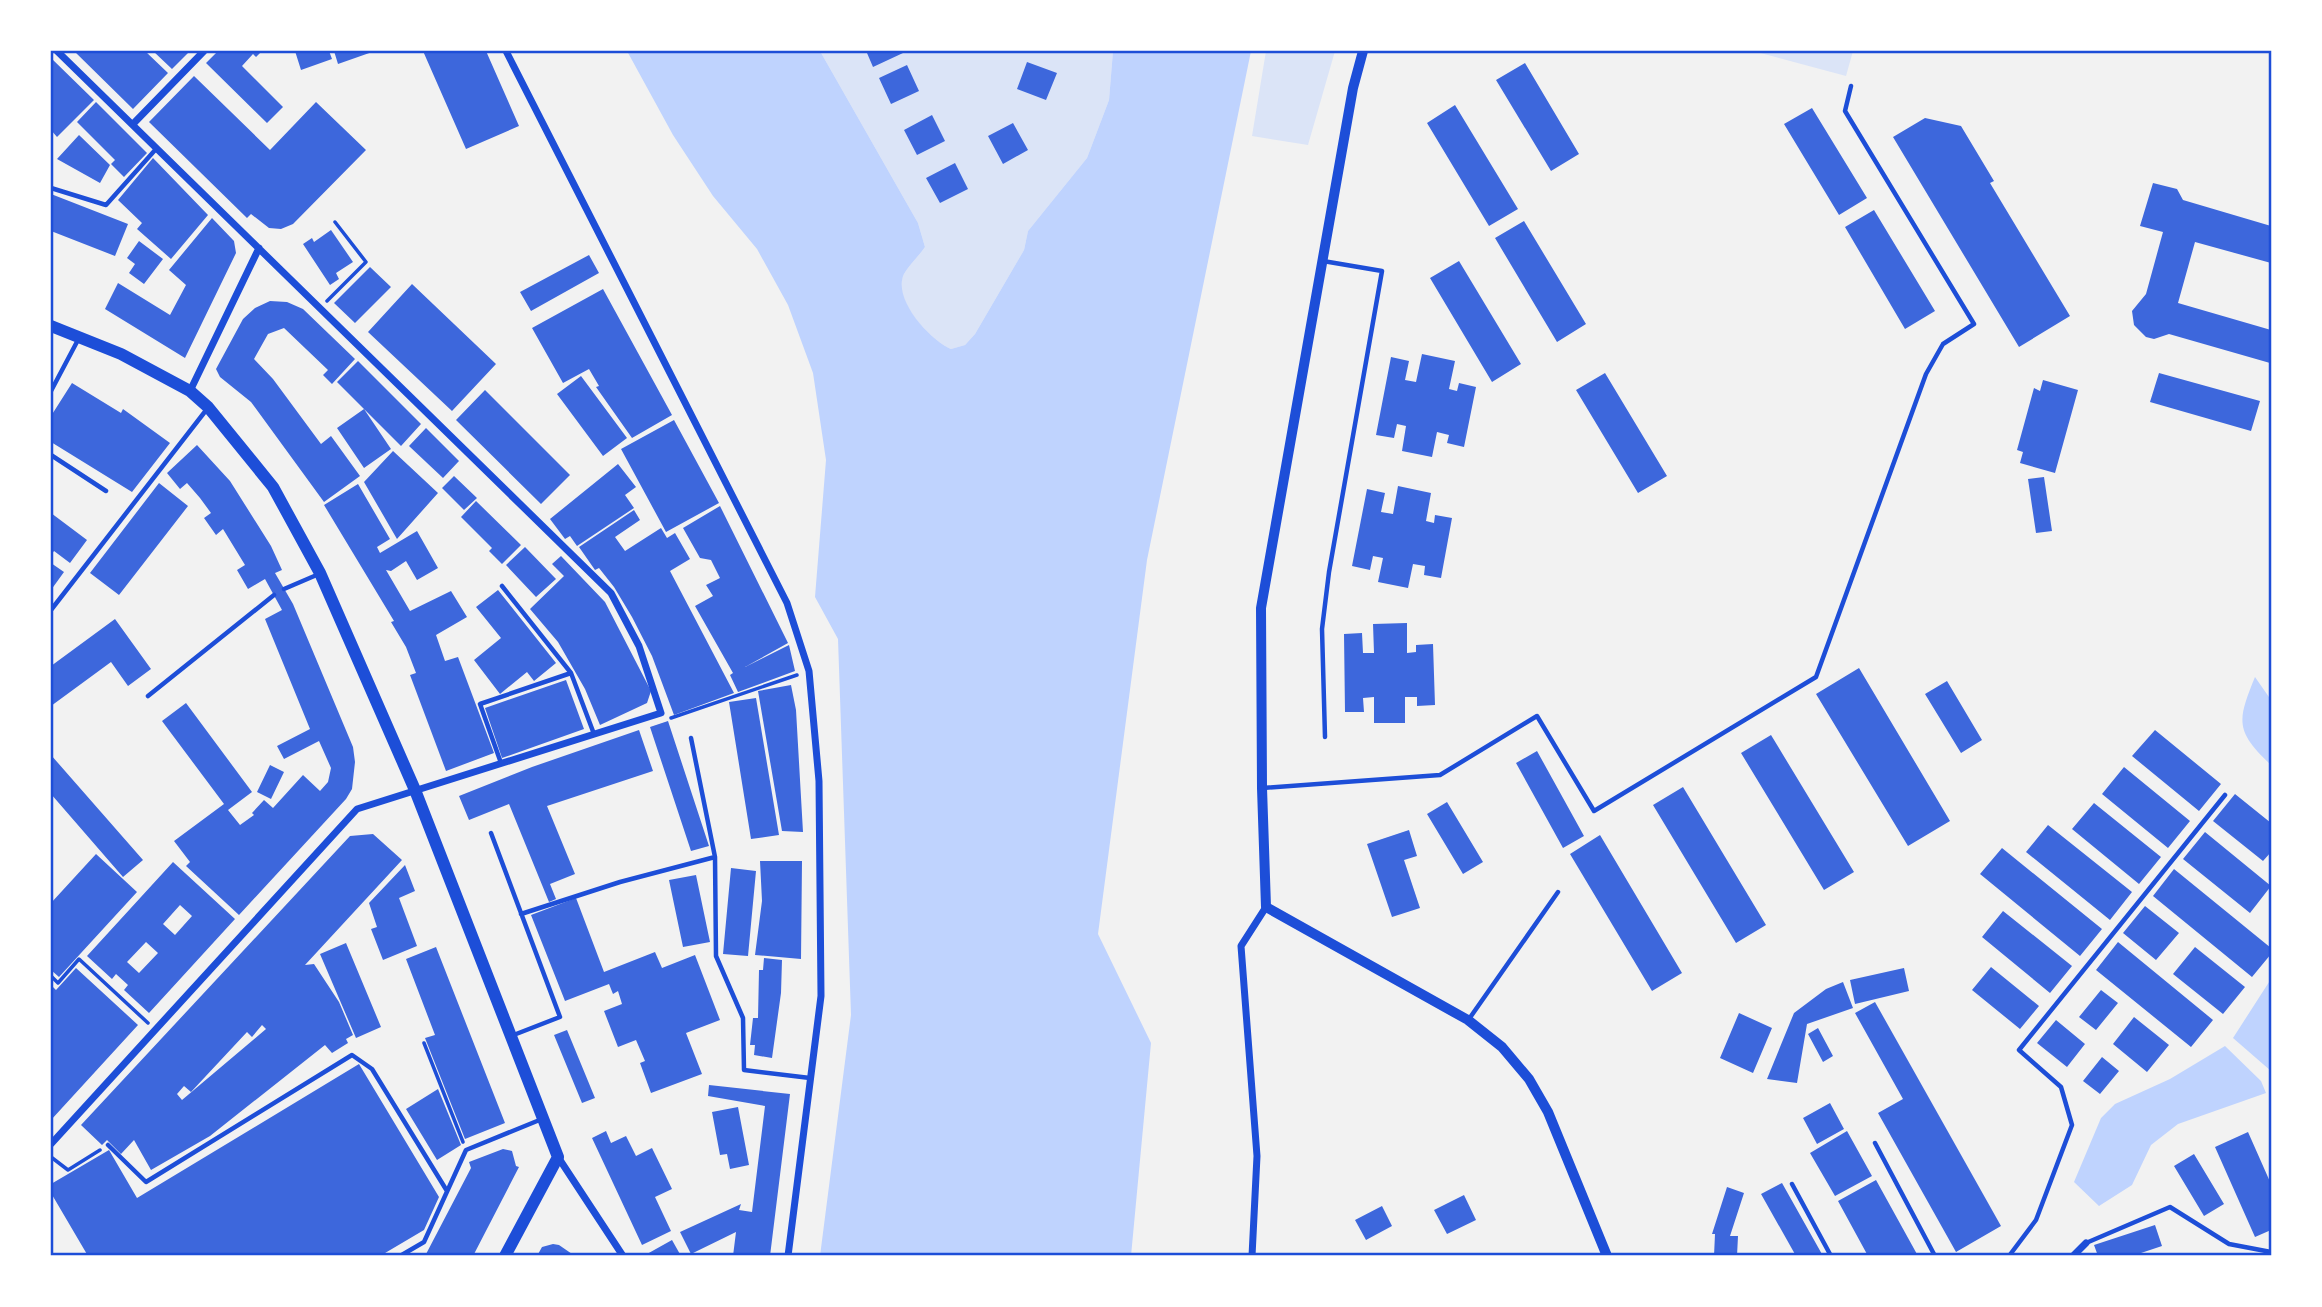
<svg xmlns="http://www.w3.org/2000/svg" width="2322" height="1307" font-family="'Public Sans',sans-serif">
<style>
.green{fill:#dbe4f7}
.water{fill:#bfd3fe}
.building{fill:#3d67dc;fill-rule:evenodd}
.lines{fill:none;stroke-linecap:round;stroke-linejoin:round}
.path{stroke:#1d4ed8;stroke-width:3.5}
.service{stroke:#1d4ed8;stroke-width:4.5}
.minor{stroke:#1d4ed8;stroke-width:7}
.tertiary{stroke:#1d4ed8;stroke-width:10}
.primary{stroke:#1d4ed8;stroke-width:12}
.neatline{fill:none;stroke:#1d4ed8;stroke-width:2.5}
</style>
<rect width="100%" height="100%" fill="#f2f2f2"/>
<!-- green -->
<path class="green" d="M820 51H1113L1109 100 1087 158 1028 231 1024 250 975 334 965 345 951 349C930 340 891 299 904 274 909 265 919 256 925 247L918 223Z
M1266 51H1335L1308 145 1252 136Z
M1753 51H1853L1846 76Z"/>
<!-- water -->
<path class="water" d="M627 51H820L918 223 925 247C919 256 909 265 904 274 892 299 930 340 951 349L965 345 975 334 1024 250 1028 231 1087 158 1109 100 1113 51H1251L1147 560 1098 934 1151 1043 1131 1256H820L851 1015 838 639 815 597 826 460 813 373 788 305 757 249 713 196 673 135Z
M2255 677 2271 700V765C2235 731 2237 721 2255 677Z
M2271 979V1071L2233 1038Z
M2225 1046 2261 1081 2266 1093 2178 1124 2151 1145 2132 1185 2099 1206 2074 1182 2101 1118 2115 1104 2170 1079Z"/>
<!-- building -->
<path class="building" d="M74 51H145L168 73 133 109Z
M153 51H190L172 69Z
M218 51H262L256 57 253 54 242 66 283 107 267 123 206 63Z
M295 51H329L332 59 301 70Z
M334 51H375L338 64Z
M423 51H486L519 126 466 149Z
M872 51H903V53L873 67 867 53Z
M51 58 94 100 57 137 51 130Z
M1027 62 1057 73 1046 100 1017 89Z
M1525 63 1579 154 1551 171 1496 80Z
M907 65 919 91 891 104 879 78Z
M194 76 270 150 316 102 366 150 293 224 281 229 269 228 251 214 247 218 149 122Z
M96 102 147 153 124 177 111 164 115 160 77 122Z
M1455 105 1518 209 1489 226 1427 123Z
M1812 108 1867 198 1839 215 1784 124Z
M932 115 945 141 917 155 904 130Z
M1925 118 1961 126 1994 181 1990 183 2070 316 2019 347 1893 137Z
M1013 123 1028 150 1003 164 988 136Z
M79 135 110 165 100 183 57 159Z
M153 158 208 215 171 259 137 229 142 223 118 200Z
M955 163 968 189 940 203 926 178Z
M2153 183 2177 189 2183 200 2271 226V263L2195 242 2178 303 2271 330 2270 363 2169 334 2154 339 2146 337 2134 325 2132 311 2146 294 2163 232 2140 226Z
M51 194 128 224 115 256 51 231Z
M1874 210 1935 311 1905 329 1845 227Z
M212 218 234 241 236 253 185 358 105 309 118 283 170 315 186 285 169 270Z
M1524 221 1586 324 1557 342 1495 238Z
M331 230 353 262 336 273 339 279 330 285 303 244 312 238 314 242Z
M139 241 163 259 144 284 129 273 135 264 127 258Z
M589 255 599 273 531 311 520 292Z
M1459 261 1521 364 1492 382 1430 278Z
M370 267 391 287 355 323 334 303Z
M412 284 496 364 452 411 368 332Z
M603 289 672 415 632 438 596 387 599 386 589 369 563 383 532 328Z
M270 301 287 302 303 309 355 359 332 384 323 375 328 370 284 328 268 334 254 359 273 379 321 444 331 436 360 476 324 502 251 402 220 377 216 369 243 319 255 308Z
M1422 354 1455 361 1449 389 1457 391 1459 383 1476 387 1464 447 1447 443 1449 435 1437 432 1432 457 1402 451 1406 426 1397 424 1394 438 1376 435 1391 357 1409 361 1405 380 1416 382Z
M358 361 421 424 401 446 337 382Z
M1605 373 1667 476 1638 493 1576 390Z
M2159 373 2260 401 2251 431 2150 402Z
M581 376 627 438 603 456 557 394Z
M2043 380 2078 390 2055 473 2020 463 2023 452 2017 450 2034 388 2040 391Z
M72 383 121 413 123 409 170 443 132 492 51 442V416Z
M485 390 570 475 541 504 456 420Z
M364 409 391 449 364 468 337 428Z
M674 420 719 503 666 532 621 449Z
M426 428 459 461 443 478 409 446Z
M197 445 230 481 271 546 282 570 275 573 293 604 353 747 355 762 352 789 346 799 239 915 186 866 190 862 174 841 224 804 162 721 186 703 252 792 228 810 240 825 254 815 252 813 264 800 273 808 303 775 320 791 328 782 331 768 319 741 284 759 277 746 310 729 265 619 282 610 265 579 248 589 237 570 245 565 223 529 216 535 204 518 211 513 200 498 187 483 180 489 167 473Z
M393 451 438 493 397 539 364 482Z
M618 464 636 487 625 495 634 508 577 546 570 536 565 539 550 519Z
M454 476 477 498 464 510 442 488Z
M2044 477 2052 531 2036 533 2028 479Z
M159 483 188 506 119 595 90 573Z
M358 484 390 539 377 547 380 553 417 531 438 568 417 580 406 561 391 571 386 570 410 611 451 591 467 617 436 635 445 661 458 657 494 753 446 771 410 675 416 673 406 647 391 622 394 621 324 505Z
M1398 486 1431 493 1426 521 1434 523 1435 515 1452 518 1441 578 1424 575 1425 566 1413 564 1408 588 1378 582 1383 558 1373 556 1370 570 1352 566 1367 489 1385 493 1381 512 1393 514Z
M476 501 521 545 502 564 489 551 492 548 461 517Z
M720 506 788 643 745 667 789 645 795 671 738 692 730 675 733 673 695 606 713 596 706 585 720 578 711 560 700 558 683 528Z
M634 510 640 520 615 537 625 551 661 528 667 538 675 533 690 559 670 571 734 693 674 715 652 656 632 617 614 587 599 568 595 570 579 547Z
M51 513 87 540 70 563 54 551 51 555Z
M525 547 556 579 536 597 506 565Z
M561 556 605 602 651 691 647 703 600 725 585 689 558 642 530 609 564 576 552 564Z
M51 563 64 572 51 590Z
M498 590 556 663 534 681 527 672 500 694 474 660 501 638 476 607Z
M115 619 151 669 128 686 111 662 51 706V666Z
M1407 623V653L1416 652V645L1433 644 1435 705 1417 706V697H1405V723H1374V697L1363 698 1364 712H1345L1344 634 1362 633 1363 653H1374L1373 624Z
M1859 668 1950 821 1908 846 1816 694Z
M566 680 584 729 502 758 485 708Z
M1947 681 1982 740 1961 753 1925 694Z
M791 685 796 710 803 832 782 831 758 691Z
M756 698 779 835 751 839 729 702Z
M668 721 709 846 691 851 650 727Z
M639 730 653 771 547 806 575 874 550 884 556 899 549 902 509 804 469 820 459 796 532 767Z
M2155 730 2221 784 2199 811 2132 756Z
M1771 735 1854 872 1824 890 1741 753Z
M1537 751 1584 836 1563 848 1516 763Z
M51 755 143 860 123 877 51 794Z
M270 765 284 772 271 799 257 792Z
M2124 767 2190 821 2168 848 2102 794Z
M1683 787 1766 925 1736 943 1653 805Z
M2235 794 2271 823V852L2263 861 2213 821Z
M1447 802 1483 862 1463 874 1427 814Z
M2094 803 2161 857 2139 884 2072 829Z
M2048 825 2132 892 2110 920 2026 852Z
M1409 830 1417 856 1404 860 1420 908 1392 917 1367 844Z
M2205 832 2271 886 2250 913 2183 859Z
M373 834 402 860 305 965 314 964 339 1002 353 1035 346 1039 348 1043 332 1053 325 1045 210 1136 151 1170 134 1140 121 1154 107 1140 102 1145 81 1125 350 836ZM262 1025 266 1029 182 1100 177 1094 184 1086 191 1092 247 1032 252 1037Z
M1600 835 1682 973 1652 991 1570 854Z
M2002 848 2102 929 2080 956 1980 874Z
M96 854 137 892 59 977 51 970V903Z
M760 861H802L801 959 755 955 762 901Z
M173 862 235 919 149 1013 124 990 128 985 116 974 112 979 87 956ZM180 905 192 916 175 935 163 924ZM146 942 158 953 139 973 127 962Z
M405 865 415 891 399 898 417 946 383 960 371 929 377 927 369 903Z
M731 868 756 871 748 956 723 954Z
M2174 869 2271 948V954L2252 977 2153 896Z
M696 875 710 942 683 947 669 880Z
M576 898 604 972 655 952 662 968 695 955 720 1020 686 1033 702 1074 651 1093 640 1063 645 1061 636 1040 618 1047 604 1011 622 1004 618 991 613 994 609 984 565 1001 531 915Z
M2145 906 2179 933 2156 960 2123 933Z
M2003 911 2072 966 2050 993 1982 937Z
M2118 942 2213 1020 2191 1047 2096 970Z
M346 943 381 1027 356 1038 320 954Z
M436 947 505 1123 465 1139 425 1038 435 1035 406 959Z
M2195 947 2245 987 2223 1014 2173 974Z
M764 958 782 960 781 993 772 1058 754 1055 755 1045H750L753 1018H758L759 970H763Z
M1991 967 2039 1006 2020 1029 1972 990Z
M76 968 138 1025 51 1120V985L56 990Z
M1904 968 1909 991 1855 1004 1850 980Z
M1843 982 1853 1008 1807 1024 1797 1083 1767 1079 1794 1013 1826 989Z
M2101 990 2118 1003 2096 1030 2079 1017Z
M1875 1002 2001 1226 1956 1252 1878 1113 1903 1099 1855 1013Z
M1739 1013 1772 1028 1753 1073 1720 1058Z
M2134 1017 2169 1045 2147 1072 2113 1044Z
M2056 1020 2085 1044 2067 1067 2037 1043Z
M1818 1028 1833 1056 1823 1062 1808 1034Z
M567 1030 595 1098 582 1103 554 1035Z
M2102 1057 2119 1071 2100 1094 2083 1081Z
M359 1064 439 1197 424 1230 380 1256H88L51 1193V1184L109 1150 137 1198Z
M709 1085 790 1094 770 1256H733L736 1232 691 1254 680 1232 741 1204 739 1210 752 1212 765 1106 708 1096Z
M438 1089 461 1145 437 1160 406 1109Z
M1830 1103 1844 1129 1817 1144 1803 1118Z
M738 1107 749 1165 730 1169 727 1154 720 1155 712 1112Z
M606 1131 611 1143 626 1136 636 1156 652 1148 672 1189 655 1197 671 1231 642 1245 592 1138Z
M1847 1131 1872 1176 1835 1196 1810 1153Z
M2248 1132 2271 1184V1230L2255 1237 2215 1147Z
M503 1149 512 1151 516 1166 519 1167 473 1256H425L471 1168 469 1162Z
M2194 1154 2224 1204 2204 1216 2174 1166Z
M1876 1180 1918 1256H1868L1838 1201Z
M1782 1183 1823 1256H1796L1761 1194Z
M1727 1187 1744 1193 1730 1236H1738L1737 1256H1714L1715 1234H1712Z
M1464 1195 1476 1220 1447 1234 1434 1210Z
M1382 1206 1392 1226 1366 1240 1355 1220Z
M2155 1225 2162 1246 2132 1256H2098L2094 1245Z
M672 1240 681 1256H648L647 1254Z
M553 1244 559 1245 575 1256H537L542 1247Z"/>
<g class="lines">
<!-- path -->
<path class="path" d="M327 301 366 262 335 222
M671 718 797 675
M51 976 58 983 79 959 148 1023
M424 1043 463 1142
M51 1157 68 1170 100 1150"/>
<!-- service -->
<path class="service" d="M51 188 106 205 156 149
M1323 261 1382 271 1329 572 1322 629 1325 737
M51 391 79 338
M51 455 106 491
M502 586 571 673 594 734
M284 589 319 574
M51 610 207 409
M148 696 274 595
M691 738 715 857 716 956 743 1018 744 1070 810 1078
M501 763 480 704 571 673
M1263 788 1440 775 1537 716 1594 811 1816 677 1926 374 1943 344 1974 324 1845 111 1851 86
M491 833 560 1017 511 1036
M521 914 620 882 715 857
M1469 1019 1558 892
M1875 1143 1935 1256
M108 1145 146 1182 352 1055 372 1069 447 1191
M1792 1184 1831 1256
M2086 1243 2170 1207 2229 1244 2271 1252
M400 1256 424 1242 466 1150 542 1119
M2009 1256 2036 1220 2072 1125 2061 1087 2019 1050 2225 795"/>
<!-- minor -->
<path class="minor" d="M506 51 787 603 809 671 819 781 821 996 788 1256
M133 124 204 51
M190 391 259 248
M51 1144 357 809 661 713 639 646 611 593 57 51
M558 1157 623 1256
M1252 1256 1257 1156 1241 946 1266 907
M2073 1256 2086 1243"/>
<!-- tertiary -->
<path class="tertiary" d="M1363 51 1353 88 1261 608 1262 788 1266 907 1468 1020 1502 1047 1529 1079 1548 1112 1607 1256"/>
<!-- primary -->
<path class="primary" d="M51 326 121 354 190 391 208 407 273 487 320 573 415 790 558 1157 505 1256"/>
</g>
<!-- border -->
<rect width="2322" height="1307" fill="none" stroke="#ffffff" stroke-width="105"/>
<rect x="52" y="52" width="2218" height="1202" class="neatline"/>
</svg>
